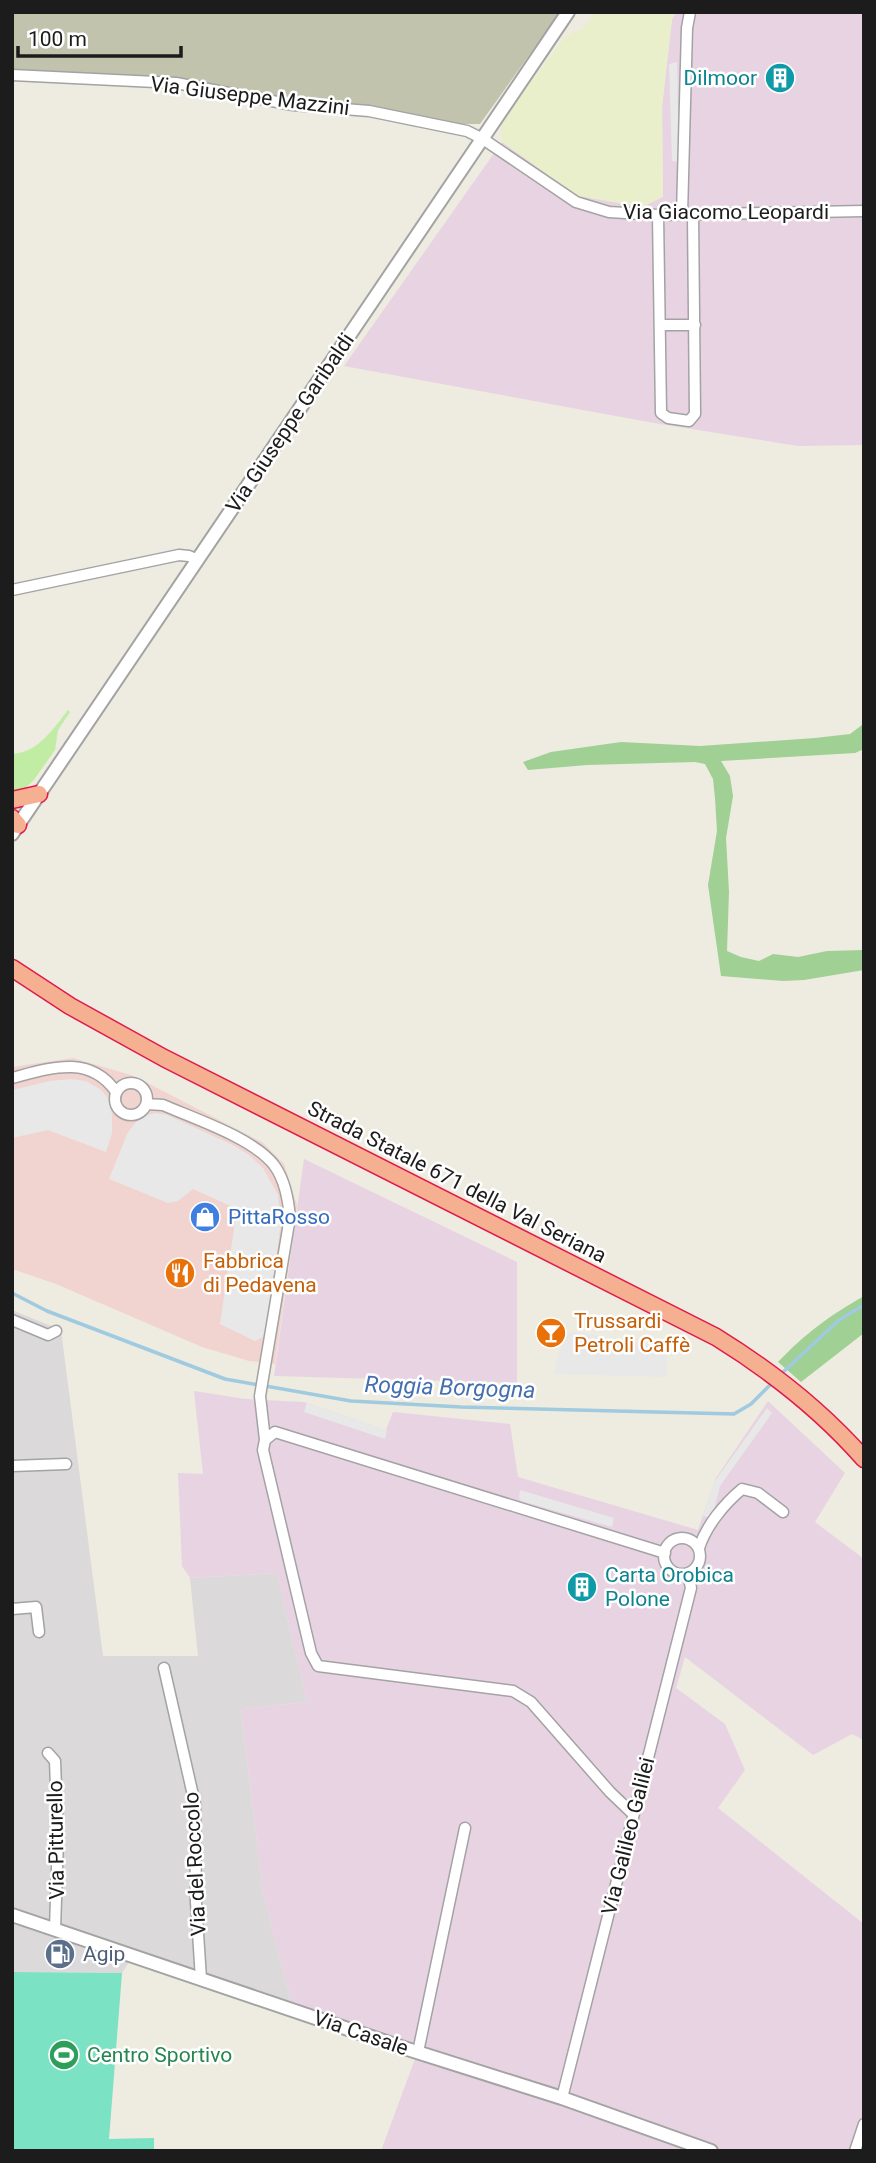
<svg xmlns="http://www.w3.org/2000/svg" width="876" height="2163" font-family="Roboto,sans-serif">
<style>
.residential{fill:#dbd9d9}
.commercial{fill:#f1d4cf}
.industrial{fill:#e8d3e2}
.construction{fill:#c1c3ad}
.farmland{fill:#e9efcb}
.grass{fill:#c0eca4}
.forest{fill:#a0d094}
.pitch{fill:#7be2c4}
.parking{fill:#e8e8e8}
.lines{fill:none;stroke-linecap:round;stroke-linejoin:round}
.stream{stroke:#9fcadf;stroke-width:3.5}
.minor-casing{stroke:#a3a3a3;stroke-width:13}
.tertiary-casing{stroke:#a3a3a3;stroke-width:16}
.trunk-casing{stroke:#e01b4b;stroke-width:19}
.minor{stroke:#fff;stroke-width:10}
.tertiary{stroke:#fff;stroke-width:12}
.trunk{stroke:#f5b092;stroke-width:16}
.labels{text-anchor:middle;stroke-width:5;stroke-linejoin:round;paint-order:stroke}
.culture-label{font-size:21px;fill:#0d838f;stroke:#fff;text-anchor:end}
.street-label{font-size:21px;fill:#1c1c1c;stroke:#fff}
.shop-label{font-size:21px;fill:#366cbe;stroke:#fff;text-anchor:start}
.food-label{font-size:21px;fill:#c56008;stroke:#fff;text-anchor:start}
.service-label{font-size:21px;fill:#4e5e75;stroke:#fff;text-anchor:start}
.leisure-label{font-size:21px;fill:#27864d;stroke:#fff;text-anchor:start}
.water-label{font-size:23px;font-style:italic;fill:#4570b0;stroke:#fff}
</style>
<rect width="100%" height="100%" fill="#eeebe1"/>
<!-- residential -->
<path class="residential" d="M12 1310 61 1330 103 1656H198L190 1578 277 1573 307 1702 241 1709 263 1894 295 2016 129 1962 122 1973 12 1972Z"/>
<!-- commercial -->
<path class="commercial" d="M73 1058 134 1076 262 1142 284 1164 297 1205 275 1364 249 1361 202 1347 56 1284 12 1269V1067Z"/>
<!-- industrial -->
<path class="industrial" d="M676 12H864V445L798 446 654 423 344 366 502 142 578 196 663 197 662 107 672 19Z
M304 1159 517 1262V1383L274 1376Z
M194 1391 245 1399 304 1402 386 1430 393 1412 510 1424 518 1477 698 1530 716 1478 768 1401 845 1473 815 1522 864 1559V1740L852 1734 813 1755 685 1657 676 1688 725 1724 745 1770 718 1808 864 1924V2151H381L415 2059 295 2016 263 1894 241 1709 307 1702 277 1573 190 1578 182 1566 178 1473 203 1474Z"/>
<!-- construction -->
<path class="construction" d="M12 12H560L480 124H454L12 69Z"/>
<!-- farmland -->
<path class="farmland" d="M594 12H676L672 19 662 107 663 197 642 207 578 196 502 142 501 127 510 109 566 36 584 28Z"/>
<!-- grass -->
<path class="grass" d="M68 710 70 712 58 730 55 750 33 781 22 791 12 795V754C38 753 54 728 68 710Z"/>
<!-- forest -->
<path class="forest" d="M864 720V749L855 753 721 761 730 776 733 796 726 838 729 892 727 951 741 957 759 961 773 954 798 957 827 951 864 950V970L804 980 783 981 721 976 708 885 717 831 715 798 713 779 705 764 695 762 587 765 528 770 523 762 551 752 621 742 700 746 815 738 850 734 862 725Z
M864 1296V1333L801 1382 778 1362C806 1333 829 1316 864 1296Z"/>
<!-- pitch -->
<path class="pitch" d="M12 1972 122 1973 109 2139 154 2138V2151H12Z"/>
<!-- parking -->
<path class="parking" d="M677 62 679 162 672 161 669 64Z
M71 1079 86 1081 100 1089 108 1098 112 1115V1133L106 1152 48 1130 12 1138V1090L50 1081Z
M156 1113 167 1115 233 1145 249 1155 263 1168 278 1195 281 1222 267 1329 263 1337 255 1341 220 1324 237 1209 193 1189 178 1201 168 1203 109 1179 128 1132 136 1122 147 1115Z
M570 1331 667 1348V1377L554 1374 559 1351Z
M307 1403 387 1430 385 1439 304 1412Z
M767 1408 772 1413 720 1486 712 1518 703 1516 715 1481Z
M520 1490 614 1518 612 1527 521 1501 519 1498Z"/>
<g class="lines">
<!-- stream -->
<path class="stream" d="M12 1293 47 1311 225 1379 351 1401 461 1407 734 1414 751 1404 772 1383
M780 1375 839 1320 864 1305"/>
<!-- minor casing -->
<g class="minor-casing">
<path id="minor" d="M12 75 176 83 293 105 369 111 467 131 483 139 576 202 609 212 658 215 864 211
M682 214 687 28 690 12
M658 215 661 413 668 418 689 421 695 414 693 214
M661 325H695
M12 590 179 555 189 556 198 560
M12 1078C50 1068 90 1054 116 1092
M115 1099a16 16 0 1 1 32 0a16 16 0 1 1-32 0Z
M147 1104 163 1105C195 1119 253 1138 274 1165 285 1180 288 1199 290 1217L260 1396 265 1440
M12 1320 48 1335 56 1331
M12 1466 66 1464
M664 1556a18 18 0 1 1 36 0a18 18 0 1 1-36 0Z
M699 1548C706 1526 724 1504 742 1489L758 1493 783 1512
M12 1609 36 1607 39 1632
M164 1668 195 1804 196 1902 201 1979
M48 1753 55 1761 58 1838 55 1929
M633 1814 610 1792 531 1702 513 1691 318 1666 311 1653 263 1450 265 1440 275 1432 665 1553
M418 2052 465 1828
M562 2098 691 1588 688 1573
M855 2151 864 2124"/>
</g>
<!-- tertiary casing -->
<g class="tertiary-casing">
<path id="tertiary" d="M12 834 568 12
M12 1915 401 2047 562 2098 711 2151"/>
</g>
<!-- trunk casing -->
<g class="trunk-casing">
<path id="trunk" d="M12 800 39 794
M12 818 18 825
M12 968 70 1006 164 1058 716 1337C771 1371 821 1410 864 1459"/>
</g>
<!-- minor -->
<use href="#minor" class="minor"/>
<!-- tertiary -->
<use href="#tertiary" class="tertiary"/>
<!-- trunk -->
<use href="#trunk" class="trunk"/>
</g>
<!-- icons -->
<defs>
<g id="building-disc" transform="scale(1.575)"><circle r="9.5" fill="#0f9aa8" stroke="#fff"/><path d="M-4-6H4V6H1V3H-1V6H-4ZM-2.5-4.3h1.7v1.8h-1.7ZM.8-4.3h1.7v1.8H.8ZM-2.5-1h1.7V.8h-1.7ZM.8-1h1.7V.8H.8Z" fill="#fff"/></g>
<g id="shop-disc" transform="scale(1.575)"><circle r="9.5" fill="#3f7fe0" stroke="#fff"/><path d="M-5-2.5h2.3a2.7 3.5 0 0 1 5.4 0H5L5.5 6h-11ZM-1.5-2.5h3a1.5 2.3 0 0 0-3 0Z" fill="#fff"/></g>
<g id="restaurant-disc" transform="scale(1.575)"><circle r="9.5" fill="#e8710a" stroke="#fff"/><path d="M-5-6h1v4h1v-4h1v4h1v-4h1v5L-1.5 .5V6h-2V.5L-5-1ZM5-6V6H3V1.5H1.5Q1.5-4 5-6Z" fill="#fff"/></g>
<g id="bar-disc" transform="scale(1.575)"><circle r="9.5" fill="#e8710a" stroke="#fff"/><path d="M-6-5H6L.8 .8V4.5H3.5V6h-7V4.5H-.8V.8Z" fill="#fff"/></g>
<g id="fuel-disc" transform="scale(1.575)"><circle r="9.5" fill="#5c6f8a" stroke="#fff"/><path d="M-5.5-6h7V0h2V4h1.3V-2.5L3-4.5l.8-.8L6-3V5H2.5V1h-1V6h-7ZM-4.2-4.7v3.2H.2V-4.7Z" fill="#fff"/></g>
<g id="stadium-disc" transform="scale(1.575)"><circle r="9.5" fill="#2e9e5b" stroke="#fff"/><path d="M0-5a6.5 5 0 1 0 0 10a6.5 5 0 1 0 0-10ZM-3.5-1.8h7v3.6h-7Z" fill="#fff"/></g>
</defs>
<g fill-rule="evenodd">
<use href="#building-disc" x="780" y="78"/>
<use href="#shop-disc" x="205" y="1217"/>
<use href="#restaurant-disc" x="180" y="1273"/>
<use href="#bar-disc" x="551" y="1333"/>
<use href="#building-disc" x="582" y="1587"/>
<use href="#fuel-disc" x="60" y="1954"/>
<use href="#stadium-disc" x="64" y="2055"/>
</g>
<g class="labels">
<!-- culture labels -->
<g class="culture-label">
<text x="757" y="85">Dilmoor</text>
<text x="605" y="1582" text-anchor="start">Carta Orobica<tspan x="605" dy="24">Polone</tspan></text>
</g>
<!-- street labels -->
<g class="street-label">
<text transform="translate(250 96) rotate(7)" y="7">Via Giuseppe Mazzini</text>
<text x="726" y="219">Via Giacomo Leopardi</text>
<text transform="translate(290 423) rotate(-56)" y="7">Via Giuseppe Garibaldi</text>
<text transform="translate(457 1182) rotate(27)" y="7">Strada Statale 671 della Val Seriana</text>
<text transform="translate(628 1836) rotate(-76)" y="7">Via Galileo Galilei</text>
<text transform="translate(56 1840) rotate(-91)" y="7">Via Pitturello</text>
<text transform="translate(195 1864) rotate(-93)" y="7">Via del Roccolo</text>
<text transform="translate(361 2033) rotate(19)" y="7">Via Casale</text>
</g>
<!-- shop labels -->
<g class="shop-label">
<text x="228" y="1224">PittaRosso</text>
</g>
<!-- food labels -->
<g class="food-label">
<text x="203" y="1268">Fabbrica<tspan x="203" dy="24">di Pedavena</tspan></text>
<text x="574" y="1328">Trussardi<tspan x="574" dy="24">Petroli Caffè</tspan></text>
</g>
<!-- service labels -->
<g class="service-label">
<text x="83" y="1961">Agip</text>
</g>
<!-- leisure labels -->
<g class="leisure-label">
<text x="87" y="2062">Centro Sportivo</text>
</g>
<!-- water labels -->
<g class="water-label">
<text transform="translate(450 1387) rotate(2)" y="8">Roggia Borgogna</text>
</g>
</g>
<!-- border -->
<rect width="876" height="2163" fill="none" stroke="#1c1c1c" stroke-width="28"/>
<!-- scale -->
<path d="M18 46v10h163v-10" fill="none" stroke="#1c1c1c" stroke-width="3.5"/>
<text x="28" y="46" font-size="21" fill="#1c1c1c" stroke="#ffffff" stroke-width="5" paint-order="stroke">100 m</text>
</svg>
